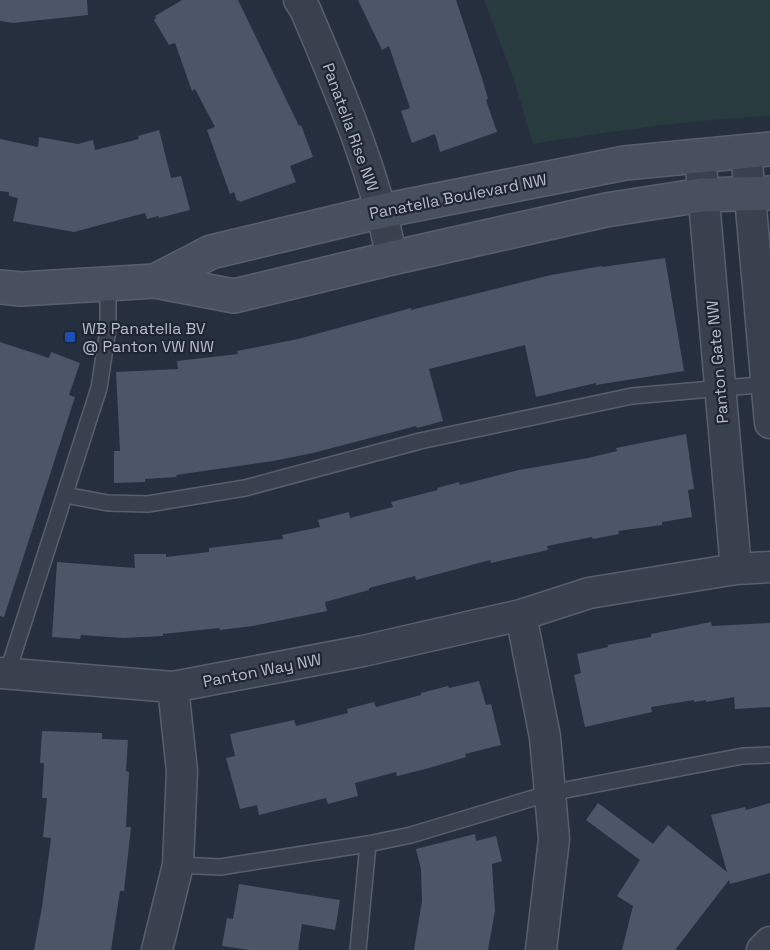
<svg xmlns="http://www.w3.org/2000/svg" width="770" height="950" font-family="'Space Grotesk',sans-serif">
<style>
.green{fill:#283b3f}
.building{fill:#4c5666}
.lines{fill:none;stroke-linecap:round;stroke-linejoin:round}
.lane-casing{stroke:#585f6c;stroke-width:18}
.street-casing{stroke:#585f6c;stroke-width:33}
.secondary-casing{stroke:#585f6c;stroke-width:36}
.lane{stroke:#3a414e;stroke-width:15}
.street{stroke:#3a414e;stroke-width:30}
.secondary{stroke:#485060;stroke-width:33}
.transit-dot{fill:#1a4fb4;stroke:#1f2633;stroke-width:2}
.labels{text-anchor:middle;stroke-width:4.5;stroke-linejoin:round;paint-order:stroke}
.street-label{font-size:16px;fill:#b6bcc9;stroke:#1f2633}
.poi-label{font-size:16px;fill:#b6bcc9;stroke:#1f2633;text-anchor:start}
</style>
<rect width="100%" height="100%" fill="#262f3e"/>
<!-- green -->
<path class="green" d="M484 0H770V116C690 120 612 131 533 144L514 80Z"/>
<!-- building -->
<path class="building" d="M0 0H87L88 15 13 23 0 21Z
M182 0H238L299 126 301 125 313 157 290 166 296 182 240 202 239 200 237 201 234 192 230 194 207 130 215 127 195 89 192 91 175 43 169 45 154 20 156 18 155 16Z
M358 0H456L482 78 488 99 486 100 497 132 440 152 435 134 412 143 401 111 410 108 389 46 382 50Z
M159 130 171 178 181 176 190 210 159 218 158 216 147 219 145 213 74 232 13 221 18 198 9 196V192L0 191V139L38 147 39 137 78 144 93 140 95 150 139 139 138 136Z
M665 258 684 371 596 385V383L536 397 525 345 429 369 443 421 417 428 416 426 313 453 273 461 176 475 177 477 145 479V482L114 483V451H120L116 372 178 369 177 361 238 354 237 351 298 339 411 308V310L551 275 602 266V267Z
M0 342 49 358 51 352 80 363 69 395 75 397 4 617 0 616Z
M686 434 694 489 688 490 692 517 662 522V525L618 531 619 534 593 539 592 537 547 546 548 550 521 556 491 563 490 560 416 580 415 576 369 588V590L325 602 327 611 253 626 220 630 219 628 163 634V636L124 638 81 635 80 639 52 637 57 562 135 568 134 554H166V557L209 552V548L283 539 282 535 320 527 318 520 349 512 350 518 393 507 391 502 438 490 437 488 459 482 460 485 519 470 588 458 617 451 616 448Z
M711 622 712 626 770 623V707L735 709 734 697 706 702V700L694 702V700L651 707 652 712 585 727 574 675 581 673 577 654 608 647 607 645 651 637V634Z
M479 681 486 705 491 704 501 745 465 754 466 757 429 768 397 776 396 772 355 783 358 796 328 804 326 798 259 815 257 805 240 809 226 758 235 756 230 734 294 720 296 726 348 713 347 709 374 702 376 707 421 695V693L448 686 449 688Z
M42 731 102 733V739L128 740 126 771 129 772 126 827H131L124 891H120L111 950H34L42 907 51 838 43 837 47 798H42L44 763H40Z
M598 803 653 844 668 825 727 872 711 815 745 807 746 810 770 803V873L730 884 729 880 675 950H622L633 906 617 896 640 860 586 820Z
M475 834 476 841 496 836 502 861 492 864 495 911 488 950H414L422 901 421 869 416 849Z
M239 884 340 900 335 930 302 924 298 950H249L222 946 227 918 233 919Z"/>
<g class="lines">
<!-- lane casing -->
<g class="lane-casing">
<path id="lane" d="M65 495 108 503 148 504 245 488 420 441 632 396 770 384
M7 674 99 388 108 329V284
M178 865 220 867 368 844 411 835 550 793 743 756 770 755
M358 950 368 844"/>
</g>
<!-- street casing -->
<g class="street-casing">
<path id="street" d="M299 0 305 9C340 92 374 169 392 258
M746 151 770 423
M700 155 736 569
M521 615 545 737 554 839 541 950
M0 673 173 687 363 651 521 615 589 593 736 569 770 567
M157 950 178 865 182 771 173 687
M762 950 770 942"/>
</g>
<!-- secondary casing -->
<g class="secondary-casing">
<path id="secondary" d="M155 281 211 252 382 211 625 163 770 149
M0 287 21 289 155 281 234 296 392 258 606 210 702 195 770 193"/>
</g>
<!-- lane -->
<use href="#lane" class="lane"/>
<!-- street -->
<use href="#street" class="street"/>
<!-- secondary -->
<use href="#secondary" class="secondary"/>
</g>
<!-- markers -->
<rect class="transit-dot" x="64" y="331" width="12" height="12" rx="3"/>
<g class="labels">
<!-- street labels -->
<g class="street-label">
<text transform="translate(351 127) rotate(70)" y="6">Panatella Rise NW</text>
<text transform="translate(458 196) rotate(-11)" y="6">Panatella Boulevard NW</text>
<text transform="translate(717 362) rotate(-95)" y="6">Panton Gate NW</text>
<text transform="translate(262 670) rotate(-11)" y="6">Panton Way NW</text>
</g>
<!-- poi labels -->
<g class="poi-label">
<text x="82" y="334">WB Panatella BV<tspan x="82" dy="18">@ Panton VW NW</tspan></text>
</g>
</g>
</svg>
